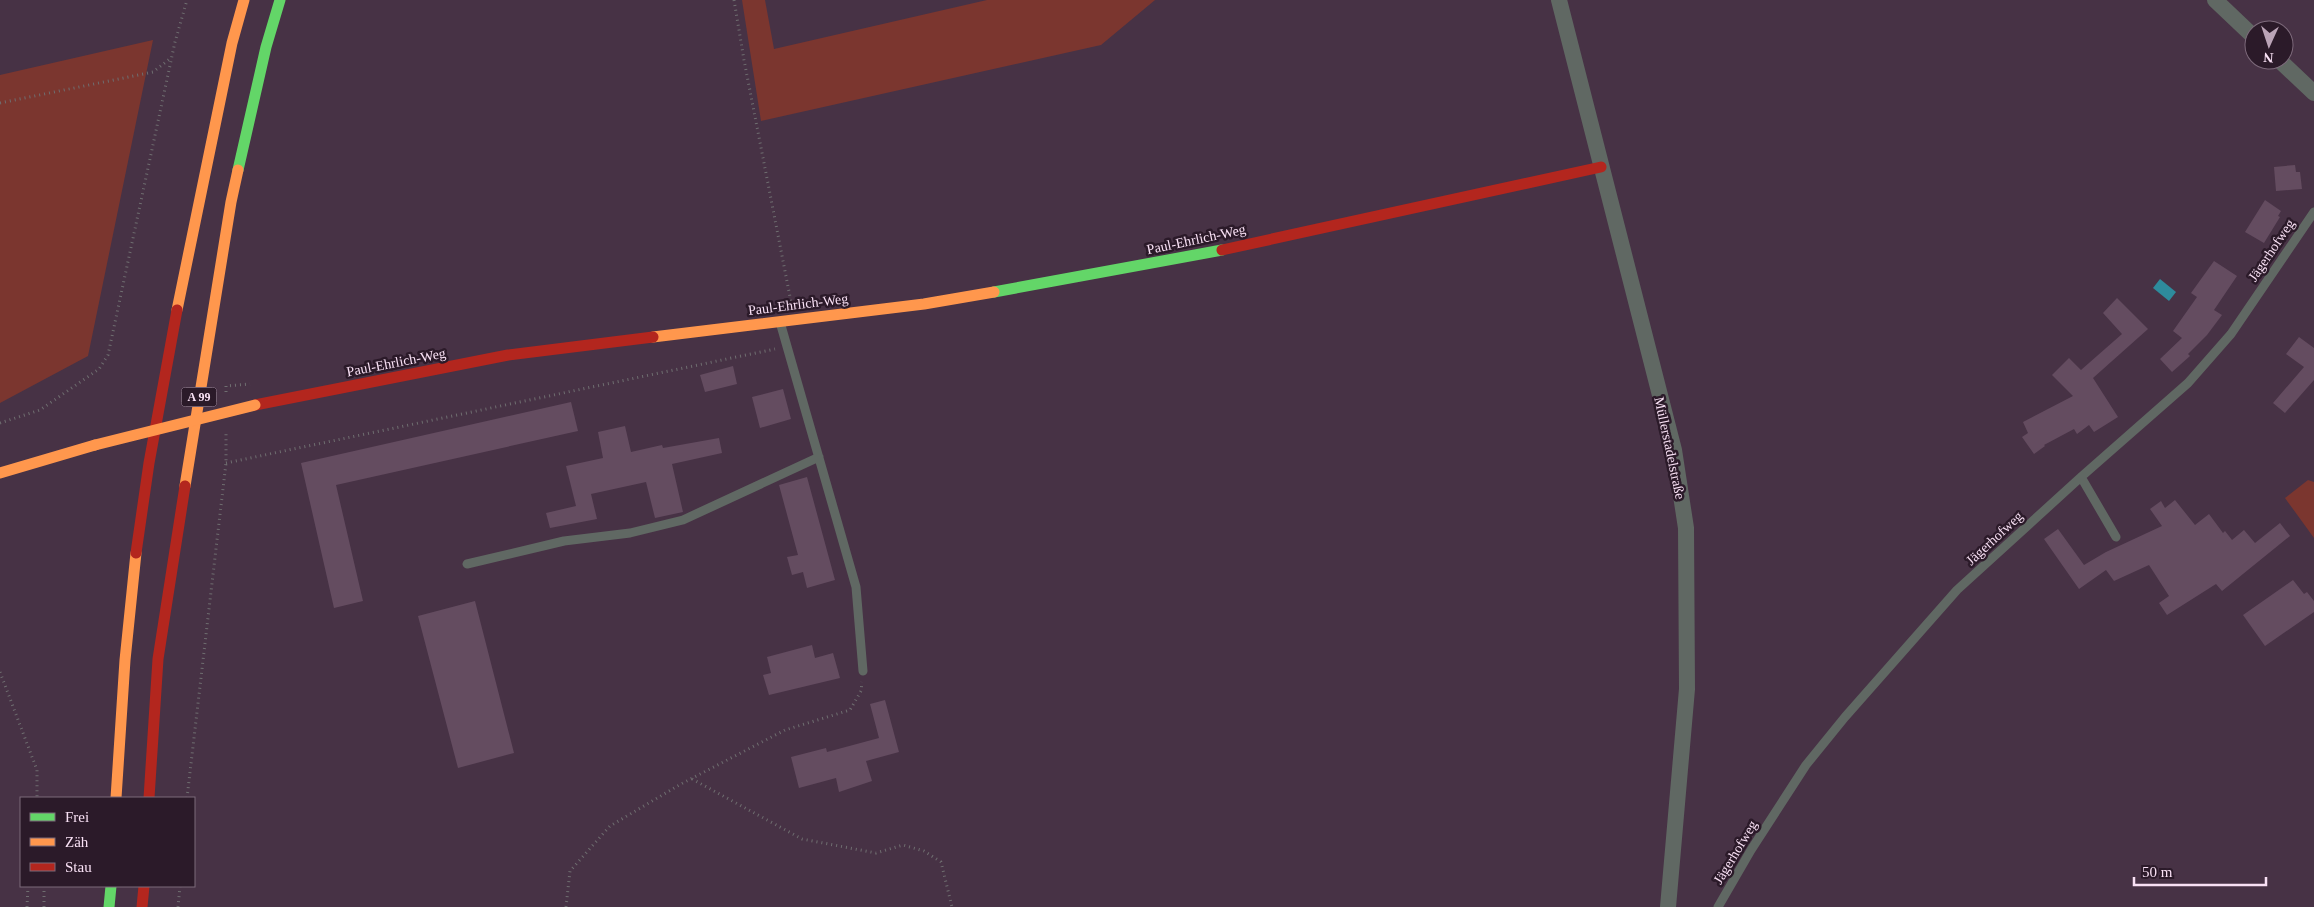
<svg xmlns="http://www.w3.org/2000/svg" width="2314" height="907" font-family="'Times New Roman',serif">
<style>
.green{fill:#7b362f}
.water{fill:#2e8b9c}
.building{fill:#644c60}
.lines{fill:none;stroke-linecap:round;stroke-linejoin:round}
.path{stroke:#6f6e70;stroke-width:3;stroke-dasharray:1 4;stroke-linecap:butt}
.lane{stroke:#606863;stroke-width:9}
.street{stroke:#606863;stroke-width:16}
.fast{stroke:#63d668;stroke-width:11}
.slow{stroke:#ff974d;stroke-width:11}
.jam{stroke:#b3261e;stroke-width:11}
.slow-bridge{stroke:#ff974d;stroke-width:11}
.labels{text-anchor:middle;stroke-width:5;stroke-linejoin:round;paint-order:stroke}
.shield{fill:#2b1a29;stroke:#bba5b8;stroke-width:1}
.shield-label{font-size:12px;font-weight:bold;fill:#f9e1f5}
.street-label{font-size:14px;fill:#f9e1f5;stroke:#2b1a29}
</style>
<rect width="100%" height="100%" fill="#473245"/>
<!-- green -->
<path class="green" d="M742 0H765L774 49 987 0H1155L1101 45 761 121Z
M153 40 88 356 0 403V75Z
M2308 480 2314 482V538L2285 498Z"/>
<!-- water -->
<path class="water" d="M2160 279 2176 292 2169 301 2153 288Z"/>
<!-- building -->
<path class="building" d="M2295 165 2296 172H2300L2302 189 2276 191 2274 167Z
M2265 200 2281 211 2278 216 2280 217 2264 243 2245 232Z
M2214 261 2237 276 2214 310 2222 315 2207 335 2188 354 2190 356 2172 372 2160 359 2182 338 2173 331 2197 297 2191 293Z
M2117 298 2148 329 2093 378 2118 417 2094 432 2089 425 2077 434 2074 429 2044 445 2045 446 2034 454 2022 437 2028 433 2023 422 2073 396 2052 375 2069 358 2081 370 2122 334 2103 313Z
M2299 337 2314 348V380L2285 413 2273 403 2304 367 2286 354Z
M733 366 737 384 705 392 700 375Z
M783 389 791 419 760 428 752 397Z
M571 402 578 431 336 485 363 601 334 608 301 463Z
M625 426 631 452 662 445 663 448 719 438 722 453 672 464 683 512 655 518 646 482 591 494 597 519 550 528 546 513 576 506 566 466 603 458 598 432Z
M807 477 835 580 807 588 803 572 792 575 787 557 798 555 779 485Z
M2175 500 2195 525 2209 514 2223 533 2225 531 2232 540 2244 530 2255 543 2280 523 2290 536 2222 591 2216 584 2167 615 2159 603 2169 596 2149 565 2114 581 2106 570 2079 589 2044 539 2058 529 2084 565 2106 552 2162 526 2150 509 2161 501 2165 508Z
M2293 580 2304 594 2307 592 2314 601V612L2265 646 2243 615Z
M475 601 514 753 458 768 418 616Z
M812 645 815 658 833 653 840 678 769 695 763 675 771 673 767 657Z
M885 700 899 752 866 761 872 781 839 792 836 778 799 788 791 757 826 748 827 752 879 738 870 704Z"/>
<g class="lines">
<!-- path -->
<path class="path" d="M734 0 744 60 791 302
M0 103 153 72 171 58
M226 392V386L250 384
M0 423 40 410 99 369 108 355 175 42 187 0
M226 463 775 349
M0 672 37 770V798
M692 779 802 839 876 853 903 845 924 851 941 862 952 907
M187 798 226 463V431
M44 886V907
M27 907 28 886
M178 907 180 886
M566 907 570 871 610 826 681 784 785 730 850 710 861 691 862 682"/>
<!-- lane -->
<path class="lane" d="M780 322 856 587 863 671
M2081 477 2116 537
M467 564 564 541 630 533 683 520 819 457
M1718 907 1751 850 1806 765 1845 717 1957 590 2081 477 2188 383 2231 334 2314 212"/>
<!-- street -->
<path class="street" d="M1559 0 1674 450 1686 528 1687 689 1668 907
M2215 0 2254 37
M2279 60 2314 93"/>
<!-- fast -->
<path class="fast" d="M238 170 266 47 280 0
M994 292 1222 250
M109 907 111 886"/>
<!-- slow -->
<path class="slow" d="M177 310 232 43 244 0
M653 337 924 304 994 292
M0 473 95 445
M185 486 231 202 238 170
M116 798 125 660 136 553"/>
<!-- jam -->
<path class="jam" d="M1222 250 1601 167
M255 405 508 355 653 337
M136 553 149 463 177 310
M149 798 158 659 185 486
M142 907 144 886"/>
<!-- slow-bridge -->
<path class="slow-bridge" d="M95 445 255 405"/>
</g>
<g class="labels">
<!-- shield labels -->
<rect class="shield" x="181.5" y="387.5" width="35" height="19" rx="4"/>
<g class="shield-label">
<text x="199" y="401">A 99</text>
</g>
<!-- street labels -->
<g class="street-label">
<text transform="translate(1196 239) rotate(-12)" y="5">Paul-Ehrlich-Weg</text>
<text transform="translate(2271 250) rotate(-56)" y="5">Jägerhofweg</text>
<text transform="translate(798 304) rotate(-7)" y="5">Paul-Ehrlich-Weg</text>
<text transform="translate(396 362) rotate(-11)" y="5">Paul-Ehrlich-Weg</text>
<text transform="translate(1670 448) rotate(78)" y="5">Müllerstadelstraße</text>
<text transform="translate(1994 538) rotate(-43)" y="5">Jägerhofweg</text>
<text transform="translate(1735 852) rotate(-59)" y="5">Jägerhofweg</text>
</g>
</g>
<!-- legend -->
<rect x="20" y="797" width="175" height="90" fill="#2b1a29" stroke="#7d6a7b"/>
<rect x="30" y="813" width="25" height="8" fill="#63d668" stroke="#7d6a7b"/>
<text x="65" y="822" font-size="15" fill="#f9e1f5">Frei</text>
<rect x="30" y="838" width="25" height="8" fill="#ff974d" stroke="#7d6a7b"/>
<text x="65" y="847" font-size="15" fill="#f9e1f5">Zäh</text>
<rect x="30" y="863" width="25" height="8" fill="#b3261e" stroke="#7d6a7b"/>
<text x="65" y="872" font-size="15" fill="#f9e1f5">Stau</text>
<!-- north arrow -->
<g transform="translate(2269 45) rotate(183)"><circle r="24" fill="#2b1a29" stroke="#7d6a7b"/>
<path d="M0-4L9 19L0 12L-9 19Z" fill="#bba4b7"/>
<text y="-8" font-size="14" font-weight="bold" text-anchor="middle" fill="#f9e1f5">N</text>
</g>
<!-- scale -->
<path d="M2134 877v8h132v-8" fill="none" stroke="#f9e1f5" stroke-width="2.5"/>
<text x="2142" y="877" font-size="15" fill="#f9e1f5" stroke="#2b1a29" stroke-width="4" paint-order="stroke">50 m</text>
</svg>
